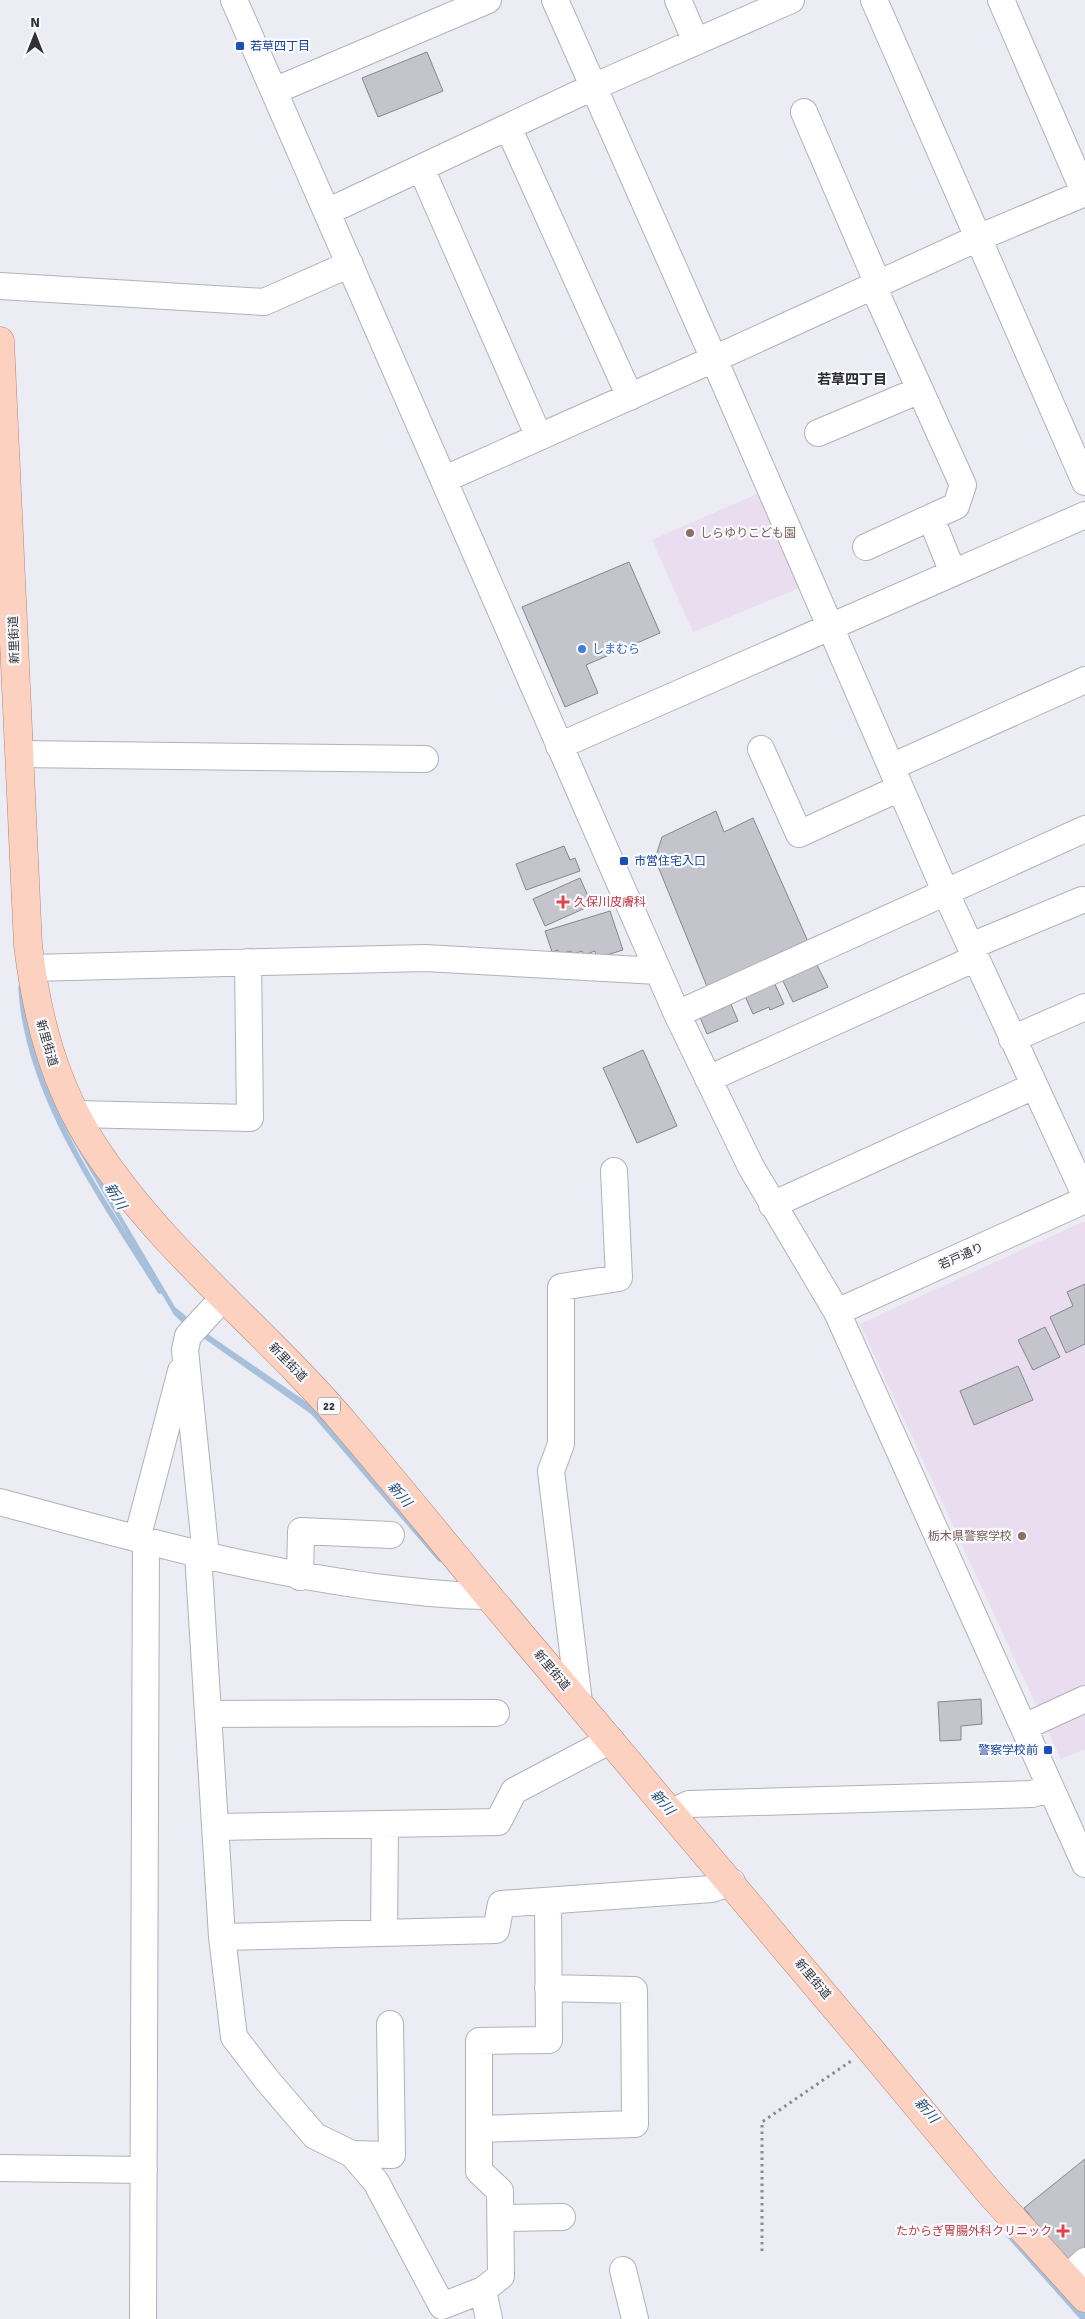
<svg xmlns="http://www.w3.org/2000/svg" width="1085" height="2319" font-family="Signika,'Noto Sans JP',sans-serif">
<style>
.education{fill:#ebddf0}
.water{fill:#a6c0dc}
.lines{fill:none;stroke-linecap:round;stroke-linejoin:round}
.stream{stroke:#a6c0dc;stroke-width:5.5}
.building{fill:#c4c5cc;stroke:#86868d}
.minor-casing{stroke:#b1b1b9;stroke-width:28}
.major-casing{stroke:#b58574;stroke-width:29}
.path{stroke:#8a8a90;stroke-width:3;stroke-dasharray:2.5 4;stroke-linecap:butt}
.minor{stroke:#fff;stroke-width:26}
.major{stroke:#fdd1c0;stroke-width:28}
.transit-dot{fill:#1a4fb4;stroke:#f9fafe;stroke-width:2}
.education-dot{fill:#8d6e63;stroke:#f9fafe;stroke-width:2}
.shop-dot{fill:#3f7fe0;stroke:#f9fafe;stroke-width:2}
.health-dot{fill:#e0444e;stroke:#f9fafe;stroke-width:2}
.labels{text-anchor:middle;stroke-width:4.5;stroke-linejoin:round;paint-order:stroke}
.shield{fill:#f9fafe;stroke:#6e6e71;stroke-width:1}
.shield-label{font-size:11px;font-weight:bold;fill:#323235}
.transit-label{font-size:12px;fill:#164399;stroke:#f9fafe;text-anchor:start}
.education-label{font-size:12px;fill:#785e54;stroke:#f9fafe;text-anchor:start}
.street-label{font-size:12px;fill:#323235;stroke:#f9fafe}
.shop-label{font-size:12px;fill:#366cbe;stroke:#f9fafe;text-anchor:start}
.health-label{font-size:12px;fill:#be3a42;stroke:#f9fafe;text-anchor:start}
.neighbourhood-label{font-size:14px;font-weight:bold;fill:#2c2c32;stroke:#f9fafe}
.water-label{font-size:14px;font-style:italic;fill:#2a5178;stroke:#f9fafe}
</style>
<rect width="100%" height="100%" fill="#ebecf4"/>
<!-- education -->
<path class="education" d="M768 489 809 584 693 632 652 540Z
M1085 1221V1749L1061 1759 860 1324Z"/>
<!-- water -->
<path class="water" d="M15 940 83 1151 175 1307 192 1321 187 1327 174 1315 52 1105C31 1052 20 997 15 940Z
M202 1330 324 1414 318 1419 199 1335Z
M1012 2230 1085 2313V2319H1080L1006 2236Z"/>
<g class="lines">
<!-- stream -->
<path class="stream" d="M21 988C27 1096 104 1201 160 1291
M313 1412 440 1559"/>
</g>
<!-- building -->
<path class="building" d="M427 52 443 91 378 117 362 78Z
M629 562 660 633 586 665 598 693 565 707 522 607Z
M716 811 724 832 753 818 810 946 708 989 655 859 662 837Z
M564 846 570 860 575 858 580 871 526 890 516 864Z
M580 878 592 905 545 926 533 899Z
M610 911 623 950 597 958 595 951 584 955 582 951 573 954 571 951 560 954 558 950 552 952 545 931Z
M816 963 828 987 793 1002 782 979Z
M773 980 784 1004 770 1010 769 1007 753 1014 745 996Z
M730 1002 738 1021 707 1034 699 1015Z
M643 1050 677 1126 637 1143 603 1068Z
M1085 1284V1344L1066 1353 1050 1317 1073 1306 1067 1292Z
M1045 1327 1060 1357 1033 1370 1018 1340Z
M1018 1366 1033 1400 974 1425 960 1391Z
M981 1699 982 1724 961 1726V1740L940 1741 938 1702Z
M1085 2159V2253L1070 2267 1024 2208Z"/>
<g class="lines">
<!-- minor casing -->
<g class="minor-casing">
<path id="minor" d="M234 0 677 1014 751 1167 837 1312 1085 1864
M555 0 714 359 945 891 1085 1195
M678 0 696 42
M874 0 1085 482
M1001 0 1085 194
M274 91 488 0
M804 112 878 284
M508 127 630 397
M421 168 539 437
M327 212 593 87 791 0
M0 286 264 302 350 264
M818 433 920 390
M445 479 714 359 978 238 1085 193
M931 518 953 573
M866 547 956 506 963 485 873 286
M559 746 1085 515
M761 749 799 834 900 788
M19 754 425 759
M891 767 1085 680
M971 946 1082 900
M31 968 425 958 658 971
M677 1014 1085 829
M1012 1039 1085 1007
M708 1079 976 958
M75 1114 250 1118 248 962
M772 1205 1034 1086
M837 1312 1085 1200
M0 1502C122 1535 243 1569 368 1586 409 1591 449 1596 489 1596
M137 1539 181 1371
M198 1554 222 1937 234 2037 267 2080 315 2136 352 2154 376 2182 442 2306 483 2290 501 2276 500 2191 479 2171V2041L549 2040 548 1901
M206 1556 185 1350 188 1336 224 1297
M300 1577 301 1531 391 1535
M579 1702 551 1471 561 1444V1287L619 1278 614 1171
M208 1714 496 1713
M1024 1727 1085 1699
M672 1812 689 1804 1032 1794 1051 1788
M215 1827 498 1822 514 1791 611 1740
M384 1933 385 1824
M222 1937 496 1930 501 1904 712 1889 732 1882
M479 2129 635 2124 634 1990 548 1988
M352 2154 392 2155 390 2024
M0 2168 144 2170
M501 2218 562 2217
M623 2270 635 2319
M1067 2278 1085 2261
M483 2290 489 2319
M143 2319 146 1541"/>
</g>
<!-- major casing -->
<g class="major-casing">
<path id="major" d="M0 341 28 945C37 1018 54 1085 95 1148 163 1252 267 1331 347 1426 396 1483 442 1541 490 1598 657 1796 824 1993 989 2192L1085 2298"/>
</g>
<!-- path -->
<path class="path" d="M762 2251V2122L851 2061"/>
<!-- minor -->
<use href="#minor" class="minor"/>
<!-- major -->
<use href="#major" class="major"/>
</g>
<!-- markers -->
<g class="transit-dot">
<rect x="235" y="41" width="10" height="10" rx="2.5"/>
<rect x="619" y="856" width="10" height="10" rx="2.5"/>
<rect x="1043" y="1745" width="10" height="10" rx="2.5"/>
</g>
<g class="education-dot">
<circle cx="690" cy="533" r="5"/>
<circle cx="1022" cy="1536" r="5"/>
</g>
<circle class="shop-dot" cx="582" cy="649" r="5"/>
<g class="health-dot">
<path d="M560.5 894.5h5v5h5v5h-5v5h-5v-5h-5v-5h5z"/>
<path d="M1060.5 2223.5h5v5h5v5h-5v5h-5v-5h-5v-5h5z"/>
</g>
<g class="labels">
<!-- shield labels -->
<rect class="shield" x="318" y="1397.5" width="22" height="17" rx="4"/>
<g class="shield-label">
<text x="329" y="1410">22</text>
</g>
<!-- transit labels -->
<g class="transit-label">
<text x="250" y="50">若草四丁目</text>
<text x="634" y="865">市営住宅入口</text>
<text x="1038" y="1754" text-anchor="end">警察学校前</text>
</g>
<!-- education labels -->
<g class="education-label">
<text x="700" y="537">しらゆりこども園</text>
<text x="1012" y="1540" text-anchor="end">栃木県警察学校</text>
</g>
<!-- street labels -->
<g class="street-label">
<text transform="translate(14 640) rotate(-92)" y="4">新里街道</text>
<text transform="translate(47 1043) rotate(74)" y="4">新里街道</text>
<text transform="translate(961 1256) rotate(-24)" y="4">若戸通り</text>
<text transform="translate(288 1362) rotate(46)" y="4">新里街道</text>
<text transform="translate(552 1670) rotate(50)" y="4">新里街道</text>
<text transform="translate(813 1979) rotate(50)" y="4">新里街道</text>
</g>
<!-- shop labels -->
<g class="shop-label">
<text x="592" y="653">しまむら</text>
</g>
<!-- health labels -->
<g class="health-label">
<text x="574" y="906">久保川皮膚科</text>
<text x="1052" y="2235" text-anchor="end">たからぎ胃腸外科クリニック</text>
</g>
<!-- neighbourhood labels -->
<g class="neighbourhood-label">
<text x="852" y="384">若草四丁目</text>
</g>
<!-- water labels -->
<g class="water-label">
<text transform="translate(116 1196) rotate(59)" y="5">新川</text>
<text transform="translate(400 1494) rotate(49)" y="5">新川</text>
<text transform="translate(663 1802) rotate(49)" y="5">新川</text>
<text transform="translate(927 2110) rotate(49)" y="5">新川</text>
</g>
</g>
<!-- north arrow -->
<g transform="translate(35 35)" stroke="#f9fafe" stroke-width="4" paint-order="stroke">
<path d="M0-4L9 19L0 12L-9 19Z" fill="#323235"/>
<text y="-8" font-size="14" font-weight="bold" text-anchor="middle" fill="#323235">N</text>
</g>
</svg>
